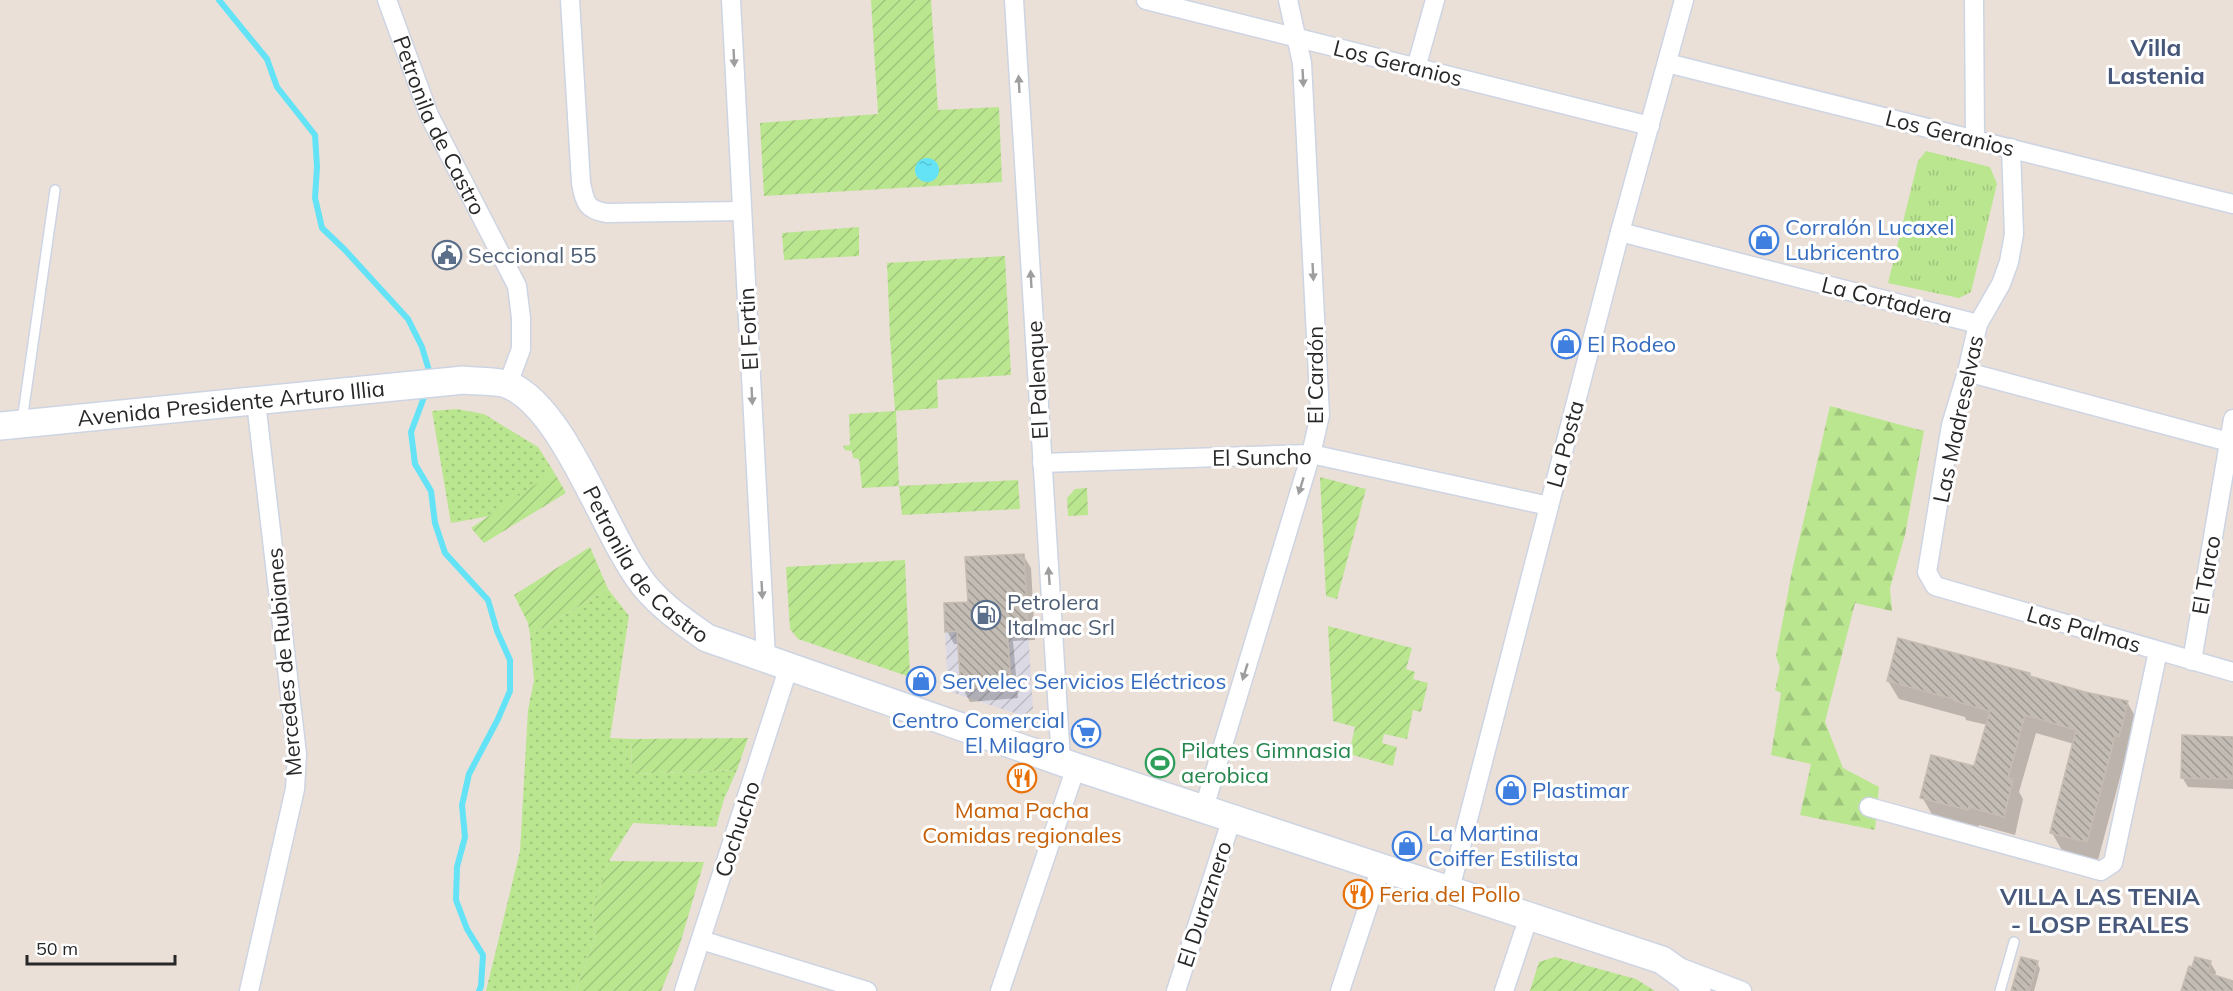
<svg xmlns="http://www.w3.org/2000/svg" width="2233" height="991" font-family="Mulish,sans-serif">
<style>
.industrial{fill:url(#industrial-furrows)}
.grass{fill:url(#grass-dots)}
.forest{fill:url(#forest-firs)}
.park{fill:url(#park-tufts)}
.garden{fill:url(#garden-furrows)}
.water{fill:url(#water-ripples)}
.shadow{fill:#0003}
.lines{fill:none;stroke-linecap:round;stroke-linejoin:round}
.stream{stroke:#63e3f5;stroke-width:6}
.building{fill:url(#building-back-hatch);stroke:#c6bcb2;stroke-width:1.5}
.service-casing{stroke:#cdd4e2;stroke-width:12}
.minor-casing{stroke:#cdd4e2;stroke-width:21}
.secondary-casing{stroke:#cdd4e2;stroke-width:30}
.service{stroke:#fff;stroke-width:9}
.minor{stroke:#fff;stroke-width:18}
.secondary{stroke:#fff;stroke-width:27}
.oneway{fill:#9e9e9e}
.labels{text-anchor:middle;stroke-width:6;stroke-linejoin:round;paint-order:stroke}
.street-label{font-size:22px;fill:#282828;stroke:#fff}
.shop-label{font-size:22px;fill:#366cbe;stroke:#fff;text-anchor:start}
.service-label{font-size:22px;fill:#4e5e75;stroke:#fff;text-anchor:start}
.leisure-label{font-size:22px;fill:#27864d;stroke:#fff;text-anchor:start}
.food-label{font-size:22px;fill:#c56008;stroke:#fff}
.neighbourhood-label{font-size:24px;font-weight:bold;fill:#46577a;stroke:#fff}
</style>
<defs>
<pattern id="industrial-furrows" width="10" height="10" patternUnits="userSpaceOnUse" patternTransform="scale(1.5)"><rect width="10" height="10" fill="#dbd9e3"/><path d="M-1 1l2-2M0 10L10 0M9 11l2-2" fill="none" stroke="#bcbac3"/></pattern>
<pattern id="grass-dots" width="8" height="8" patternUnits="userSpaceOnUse" patternTransform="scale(1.5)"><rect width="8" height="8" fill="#bae690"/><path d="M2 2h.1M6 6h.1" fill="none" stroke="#a0c57c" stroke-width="1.8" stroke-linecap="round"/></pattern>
<pattern id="forest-firs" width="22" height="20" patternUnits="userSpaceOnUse" patternTransform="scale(1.5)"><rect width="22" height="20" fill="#bae690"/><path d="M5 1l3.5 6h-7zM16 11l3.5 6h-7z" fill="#a0c57c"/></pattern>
<pattern id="park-tufts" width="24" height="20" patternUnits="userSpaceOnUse" patternTransform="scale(1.5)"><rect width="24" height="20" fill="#bae690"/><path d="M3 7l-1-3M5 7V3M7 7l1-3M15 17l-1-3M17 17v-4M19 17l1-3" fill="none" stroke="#a0c57c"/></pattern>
<pattern id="garden-furrows" width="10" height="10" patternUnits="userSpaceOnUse" patternTransform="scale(1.5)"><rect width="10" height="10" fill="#bae690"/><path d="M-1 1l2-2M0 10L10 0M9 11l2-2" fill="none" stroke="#a0c57c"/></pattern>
<pattern id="water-ripples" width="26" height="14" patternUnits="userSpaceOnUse" patternTransform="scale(1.5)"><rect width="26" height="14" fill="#63e3f5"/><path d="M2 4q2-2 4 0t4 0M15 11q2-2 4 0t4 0" fill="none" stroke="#56c3d2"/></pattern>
<pattern id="building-back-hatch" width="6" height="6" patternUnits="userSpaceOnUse" patternTransform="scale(1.5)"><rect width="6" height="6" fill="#c2bcb4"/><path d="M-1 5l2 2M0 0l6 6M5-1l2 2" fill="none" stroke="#9e9992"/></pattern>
</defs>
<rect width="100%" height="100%" fill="#ebe0d8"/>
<!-- industrial -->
<path class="industrial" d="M1028 628 1033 709 1023 716 948 691 945 632 970 631 962 689 1011 685 1008 643 994 629Z"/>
<!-- grass -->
<path class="grass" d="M457 409 484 414 538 447 554 472 490 516 451 523 432 411Z
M608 589 629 616 610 738 632 739 631 774 737 770 724 799 716 827 633 823 609 861 592 913 596 935 576 991H486L520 851 528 710 534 680 530 635Z"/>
<!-- forest -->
<path class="forest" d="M1830 406 1924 431 1905 535 1890 588 1892 611 1855 603 1825 722 1843 768 1879 787 1875 830 1800 815 1811 764 1771 755 1781 693 1775 690 1780 668 1776 656 1792 571Z"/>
<!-- park -->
<path class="park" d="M1926 151 1990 167 1997 184 1971 292 1959 298 1888 283 1918 161Z"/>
<!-- garden -->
<path class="garden" d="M871 0H931L938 110 999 107 1002 182 764 196 760 123 878 114Z
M859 227V256L784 260 782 233Z
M1005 256 1011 375 937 380 938 408 896 411 899 486 1018 480 1020 509 902 515 899 486 862 488 859 459 853 458 852 451 845 450 843 446 850 445 849 414 895 411 890 337 887 263Z
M554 472 566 493 484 543 471 528Z
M1320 477 1366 489 1337 599 1326 596Z
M1087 488 1088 515 1068 516 1067 498 1075 489Z
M590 547 608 589 530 635 528 623 514 595Z
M905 560 910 677 798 639 790 629 786 567Z
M1328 626 1412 648 1406 669 1415 672 1413 679 1428 683 1421 712 1413 710 1407 739 1384 734 1382 743 1397 747 1393 766 1349 754 1355 727 1333 721Z
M748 738 737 770 631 774 632 739Z
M609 861 704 862 680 944 661 991H576L596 935 592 913Z
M1555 957 1636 979 1655 991H1530L1539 962Z"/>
<!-- water -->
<path class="water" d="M915 170a12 12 0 1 1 24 0a12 12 0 1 1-24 0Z"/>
<!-- shadow -->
<path class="shadow" d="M1023 555 1031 568 1035 640 1013 641 1018 698 970 702 963 689 960 644H954L947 631 970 604Z
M2029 675 2032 679 2084 694 2127 702 2138 721 2129 755H2126L2098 860 2063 852 2052 833 2074 744 2036 733 2019 792 2023 799 2015 835 1979 825 1978 828 1933 816 1922 797 1975 768 1987 725 1966 720 1965 717 1899 699 1888 681Z
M2233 738V789L2188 787 2182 777Z
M2037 962 2040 969 2034 991H2013Z
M2210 962 2216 972 2215 977 2231 991H2183Z"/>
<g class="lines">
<!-- stream -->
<path class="stream" d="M219 0 267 59 277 87 315 135 317 167 315 198 322 228 345 250 408 319 422 347 431 377
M426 392 411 432 415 464 431 491 435 523 445 553 488 600 497 631 510 660V691L498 719 469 774 462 805 465 837 457 867 456 900 467 929 483 955 481 986 479 991"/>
</g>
<!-- building -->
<path class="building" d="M1024 554 1028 628H1007L1011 685 961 689 957 631 945 632 944 603 968 602 965 557Z
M1898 638 2030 673V676L2085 692 2128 701 2119 737 2115 736 2087 842 2050 833 2076 730 2025 715 2008 778 2013 779 2004 817 1969 807 1968 810 1920 798 1931 755 1974 766 1990 711 1954 701V699L1887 681Z
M2182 735 2233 737V779L2181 778Z
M2021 957 2038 961 2029 991H2011Z
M2195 957 2211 961 2208 973 2233 981V991H2181L2189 966 2192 967Z"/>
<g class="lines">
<!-- service casing -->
<g class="service-casing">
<path id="service" d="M22 421 55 190
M2000 991 2014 942"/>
</g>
<!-- minor casing -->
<g class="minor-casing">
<g id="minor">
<path id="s1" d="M387 0 429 115 517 286 521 318V349L508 384"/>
<path d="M570 0 581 183C585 202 586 210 607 213L742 211"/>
<path d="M731 0 766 658"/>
<path d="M1014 0 1061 761"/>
<path d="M1146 0 1650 126"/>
<path d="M1974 0 1975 139"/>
<path d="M1667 63 2233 204"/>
<path d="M1416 68 1435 0"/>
<path d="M2011 148 2014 234 2009 262 2001 284 1978 324 1967 372 1951 425 1927 572 1935 586 2233 672"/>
<path d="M1620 232 1978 324"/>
<path d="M1967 372 2233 443"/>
<path d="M1042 463 1311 454 1549 506"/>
<path d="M2192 661 2233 419"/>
<path d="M1869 807 2101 871 2113 863 2158 651"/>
<path d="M1204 808 1311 454 1320 415 1302 63 1288 0"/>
<path d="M1450 889 1620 232 1684 0"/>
<path d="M701 940 867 991"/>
<path d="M1679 967 1742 991"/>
<path d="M249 991 295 789 297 754 256 402"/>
<path d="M684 991 789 666"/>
<path d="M1000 991 1076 767"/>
<path d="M1176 991 1232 818"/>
<path d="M1340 991 1381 867"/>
<path d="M1504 991 1529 916"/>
</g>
</g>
<!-- secondary casing -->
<g class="secondary-casing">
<g id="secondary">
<path id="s2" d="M0 426 464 380C477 382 497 380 509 385 566 410 604 534 644 585 662 607 684 622 707 638L1076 767 1662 960 1687 978 1697 991"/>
</g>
</g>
<!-- service -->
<use href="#service" class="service"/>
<!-- minor -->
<use href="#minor" class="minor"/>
<!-- secondary -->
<use href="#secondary" class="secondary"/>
</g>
<!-- one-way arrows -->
<defs><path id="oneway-solid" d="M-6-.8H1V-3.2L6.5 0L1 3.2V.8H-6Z" transform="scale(1.5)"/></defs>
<g class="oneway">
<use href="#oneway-solid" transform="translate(734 58) rotate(87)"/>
<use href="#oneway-solid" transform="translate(1303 78) rotate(87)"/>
<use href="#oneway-solid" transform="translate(1019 84) rotate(-93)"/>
<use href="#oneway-solid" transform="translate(1313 272) rotate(87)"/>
<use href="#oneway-solid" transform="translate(1031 279) rotate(-93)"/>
<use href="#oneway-solid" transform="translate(752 396) rotate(87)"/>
<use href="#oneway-solid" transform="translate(1301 486) rotate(107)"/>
<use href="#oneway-solid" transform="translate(1049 576) rotate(-94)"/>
<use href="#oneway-solid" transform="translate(762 590) rotate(87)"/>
<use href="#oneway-solid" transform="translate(1245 672) rotate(107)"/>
</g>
<!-- icons -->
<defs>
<g id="shop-ring" transform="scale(1.5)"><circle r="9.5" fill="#fff" stroke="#3f7fe0" stroke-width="1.5"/><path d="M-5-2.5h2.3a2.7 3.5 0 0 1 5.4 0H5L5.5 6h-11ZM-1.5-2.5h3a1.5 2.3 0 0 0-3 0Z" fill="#3f7fe0"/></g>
<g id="civic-ring" transform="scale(1.5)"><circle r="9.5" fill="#fff" stroke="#5c6f8a" stroke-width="1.5"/><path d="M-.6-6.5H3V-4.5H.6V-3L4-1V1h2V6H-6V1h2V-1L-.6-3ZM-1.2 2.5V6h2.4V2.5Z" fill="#5c6f8a"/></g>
<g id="fuel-ring" transform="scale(1.5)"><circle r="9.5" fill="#fff" stroke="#5c6f8a" stroke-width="1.5"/><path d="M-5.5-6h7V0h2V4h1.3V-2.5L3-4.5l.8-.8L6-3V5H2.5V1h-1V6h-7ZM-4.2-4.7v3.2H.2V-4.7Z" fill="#5c6f8a"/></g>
<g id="supermarket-ring" transform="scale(1.5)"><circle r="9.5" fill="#fff" stroke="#3f7fe0" stroke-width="1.5"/><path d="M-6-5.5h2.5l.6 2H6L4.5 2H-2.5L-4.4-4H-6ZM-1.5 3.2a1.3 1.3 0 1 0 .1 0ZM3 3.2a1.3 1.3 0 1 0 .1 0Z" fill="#3f7fe0"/></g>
<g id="stadium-ring" transform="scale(1.5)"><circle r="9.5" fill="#fff" stroke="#2e9e5b" stroke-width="1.5"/><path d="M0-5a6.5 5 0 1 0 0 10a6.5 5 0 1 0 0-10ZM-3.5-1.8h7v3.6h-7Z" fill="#2e9e5b"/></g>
<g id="restaurant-ring" transform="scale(1.5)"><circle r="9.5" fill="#fff" stroke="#e8710a" stroke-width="1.5"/><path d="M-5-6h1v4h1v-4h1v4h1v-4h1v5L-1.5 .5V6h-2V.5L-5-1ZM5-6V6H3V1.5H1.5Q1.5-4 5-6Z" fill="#e8710a"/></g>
</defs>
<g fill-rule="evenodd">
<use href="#shop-ring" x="1764" y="240"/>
<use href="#civic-ring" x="447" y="255"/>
<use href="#shop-ring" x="1566" y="344"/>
<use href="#fuel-ring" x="986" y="615"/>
<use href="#shop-ring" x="921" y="681"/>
<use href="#supermarket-ring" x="1086" y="733"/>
<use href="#stadium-ring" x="1160" y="763"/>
<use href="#restaurant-ring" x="1022" y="778"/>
<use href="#shop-ring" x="1511" y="790"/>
<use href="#shop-ring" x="1407" y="846"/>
<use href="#restaurant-ring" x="1358" y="894"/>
</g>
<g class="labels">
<!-- street labels -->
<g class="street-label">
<text transform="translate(1398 63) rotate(14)" y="8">Los Geranios</text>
<text dy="8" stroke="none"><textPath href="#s1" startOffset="136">Petronila de Castro</textPath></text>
<text transform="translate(1950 133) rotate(14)" y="8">Los Geranios</text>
<text transform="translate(1887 300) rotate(14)" y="8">La Cortadera</text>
<text transform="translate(748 329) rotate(-93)" y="8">El Fortin</text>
<text transform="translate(1315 375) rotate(-90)" y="8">El Cardón</text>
<text transform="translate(1037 380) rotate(-93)" y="8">El Palenque</text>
<text dy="8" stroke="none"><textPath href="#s2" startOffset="232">Avenida Presidente Arturo Illia</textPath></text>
<text transform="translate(1958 419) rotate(-78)" y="8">Las Madreselvas</text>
<text transform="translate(1565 444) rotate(-75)" y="8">La Posta</text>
<text transform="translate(1262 457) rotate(-1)" y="8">El Suncho</text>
<text dy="8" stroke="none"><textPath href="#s2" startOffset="741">Petronila de Castro</textPath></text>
<text transform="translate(2206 575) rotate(-80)" y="8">El Tarco</text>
<text transform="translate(2084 629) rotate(16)" y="8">Las Palmas</text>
<text transform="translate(284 662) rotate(-95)" y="8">Mercedes de Rubianes</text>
<text transform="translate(737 829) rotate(-72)" y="8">Cochucho</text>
<text transform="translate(1204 904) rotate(-72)" y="8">El Duraznero</text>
</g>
<!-- shop labels -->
<g class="shop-label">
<text x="1785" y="235">Corralón Lucaxel<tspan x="1785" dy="25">Lubricentro</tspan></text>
<text x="1587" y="352">El Rodeo</text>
<text x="942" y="689">Servelec Servicios Eléctricos</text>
<text x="1065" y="728" text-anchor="end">Centro Comercial<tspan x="1065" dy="25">El Milagro</tspan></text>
<text x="1532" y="798">Plastimar</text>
<text x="1428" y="841">La Martina<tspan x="1428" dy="25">Coiffer Estilista</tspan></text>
</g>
<!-- service labels -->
<g class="service-label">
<text x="468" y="263">Seccional 55</text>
<text x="1007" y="610">Petrolera<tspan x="1007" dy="25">Italmac Srl</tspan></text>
</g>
<!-- leisure labels -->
<g class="leisure-label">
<text x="1181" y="758">Pilates Gimnasia<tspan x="1181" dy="25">aerobica</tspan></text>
</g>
<!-- food labels -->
<g class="food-label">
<text x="1022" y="818">Mama Pacha<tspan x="1022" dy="25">Comidas regionales</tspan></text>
<text x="1379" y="902" text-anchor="start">Feria del Pollo</text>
</g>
<!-- neighbourhood labels -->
<g class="neighbourhood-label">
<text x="2156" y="56">Villa<tspan x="2156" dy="28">Lastenia</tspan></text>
<text x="2100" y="905">VILLA LAS TENIA<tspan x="2100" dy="28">- LOSP ERALES</tspan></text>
</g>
</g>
<!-- scale -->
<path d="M27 955v9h148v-9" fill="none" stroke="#282828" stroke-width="3"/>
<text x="36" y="955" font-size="18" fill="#282828" stroke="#ffffff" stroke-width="4.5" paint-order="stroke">50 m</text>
</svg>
